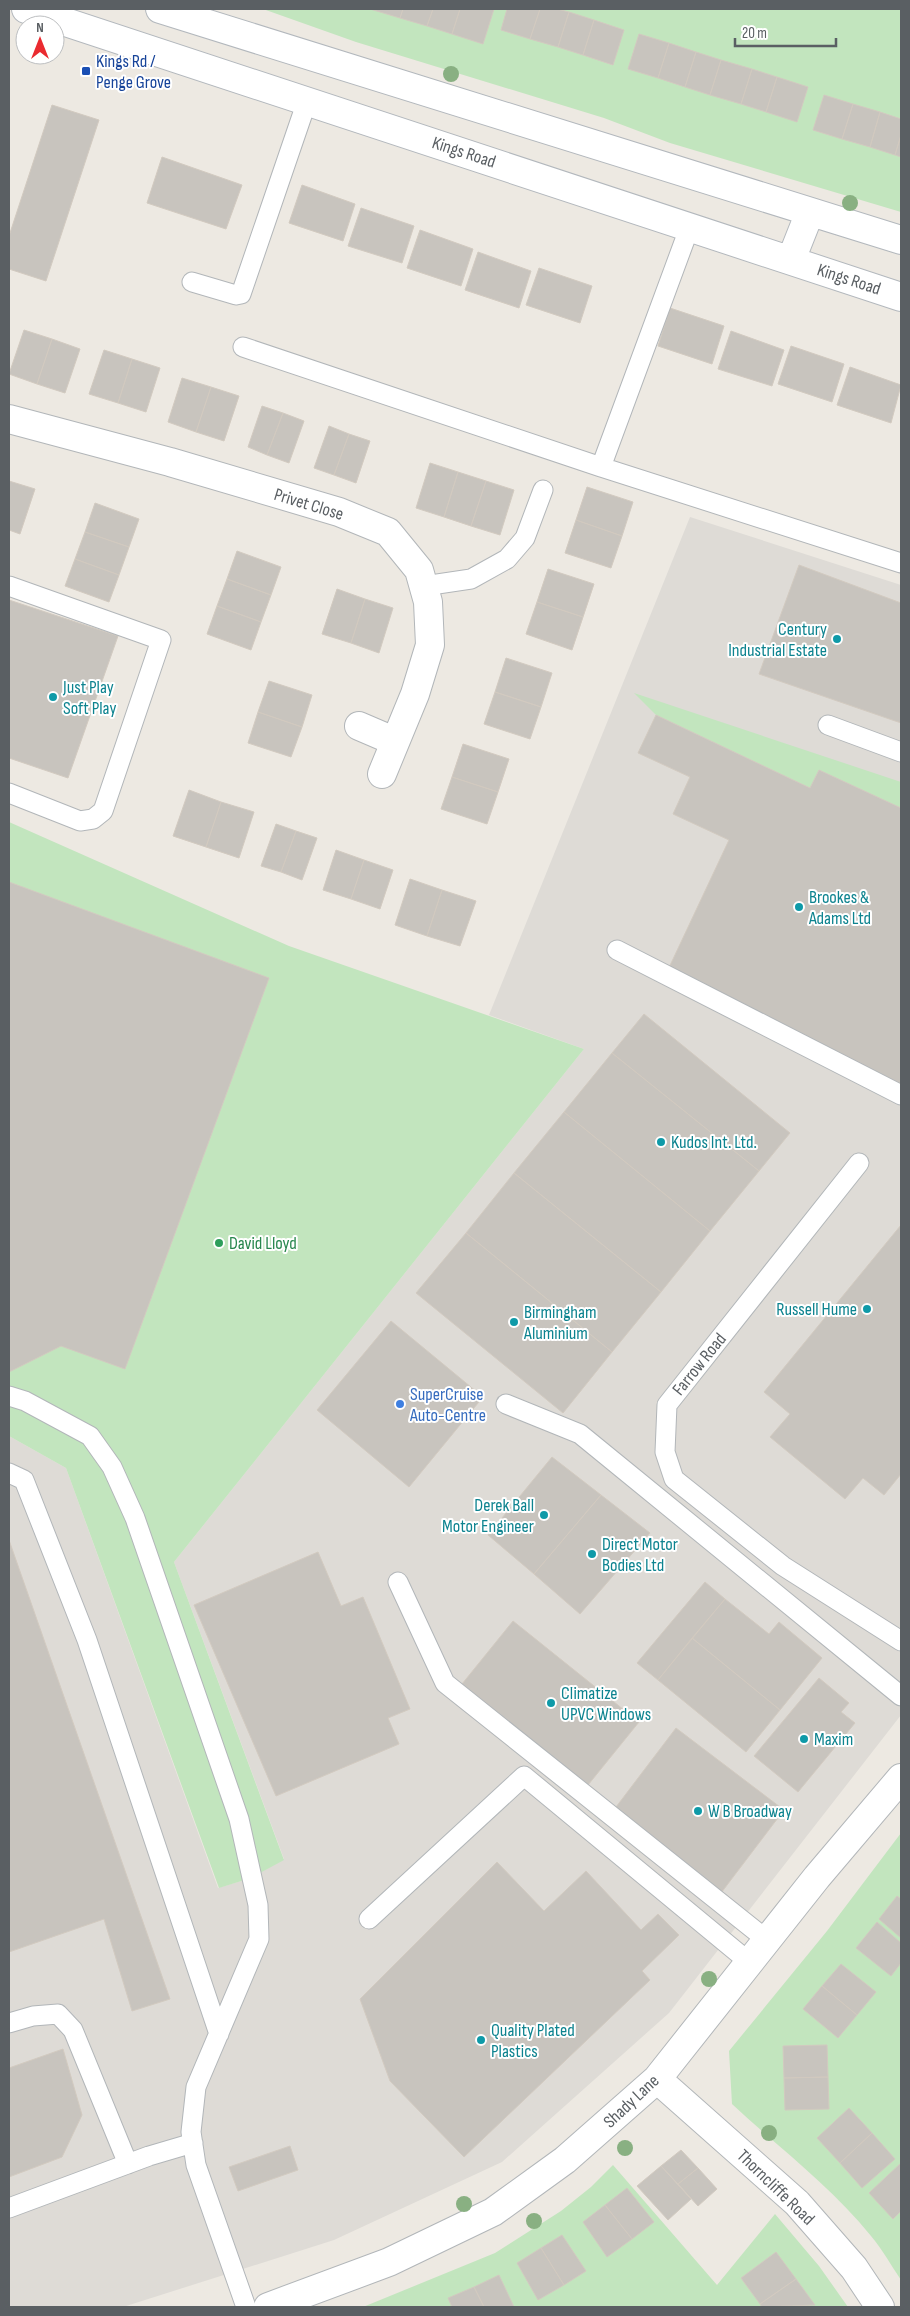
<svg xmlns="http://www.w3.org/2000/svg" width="910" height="2316" font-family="'Sofia Sans Condensed',sans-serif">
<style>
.industrial{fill:#dedbd6}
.green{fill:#c2e5be}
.building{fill:#c8c4be;stroke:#d2cac0}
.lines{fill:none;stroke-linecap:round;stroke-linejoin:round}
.lane-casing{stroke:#b2b6b9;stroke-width:21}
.street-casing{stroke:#b2b6b9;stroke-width:30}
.secondary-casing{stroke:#b3b8bd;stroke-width:30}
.lane{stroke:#fff;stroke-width:19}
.street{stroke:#fff;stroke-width:28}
.secondary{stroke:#fff;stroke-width:28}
.tree{fill:#89b082}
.transit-dot{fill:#1a4fb4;stroke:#fff;stroke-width:2}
.culture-dot{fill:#0f9aa8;stroke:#fff;stroke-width:2}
.leisure-dot{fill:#2e9e5b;stroke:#fff;stroke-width:2}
.shop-dot{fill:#3f7fe0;stroke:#fff;stroke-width:2}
.labels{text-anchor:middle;stroke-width:4;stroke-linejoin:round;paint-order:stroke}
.transit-label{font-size:18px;fill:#164399;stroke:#fff;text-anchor:start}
.street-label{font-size:18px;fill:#5a5f63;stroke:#fff}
.culture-label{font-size:18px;fill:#0d838f;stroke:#fff;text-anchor:start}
.leisure-label{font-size:18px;fill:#27864d;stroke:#fff;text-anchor:start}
.shop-label{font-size:18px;fill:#366cbe;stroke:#fff;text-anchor:start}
</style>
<rect width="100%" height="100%" fill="#ede9e2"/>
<!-- industrial -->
<path class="industrial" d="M690 517 901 585V1715L669 2013 502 2162 334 2240 123 2307H9V1436L66 1468 218 1888 251 1878 284 1859 174 1562 584 1049 489 1015Z"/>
<!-- green -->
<path class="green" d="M263 9H901V212L670 143 604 118 356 42Z
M634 693 901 782V808L819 770 810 788 656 715Z
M9 822 289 946 584 1049 174 1562 284 1860 251 1878 219 1888 66 1468 9 1436Z
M901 1833V2280C891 2265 882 2249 871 2236 831 2186 778 2147 732 2104L729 2051 827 1931Z
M613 2165 717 2285 775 2214 819 2266 848 2307H363L495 2253 561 2211 591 2187Z"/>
<!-- building -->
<path class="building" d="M370 9H403L400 18Z
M403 9H433L427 26 400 18Z
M433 9H460L452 34 427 26Z
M460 9H494L483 44 452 34Z
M507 9H540L530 39 501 30Z
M540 9H557L569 12 558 47 530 39Z
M569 12 594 20 583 55 558 47Z
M594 20 624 30 613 65 583 55Z
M639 34 669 43 658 78 628 69Z
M669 43 696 52 685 87 658 78Z
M696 52 721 60 710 95 685 87Z
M721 60 752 69 741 104 710 95Z
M752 69 777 77 766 112 741 104Z
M777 77 808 87 797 122 766 112Z
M824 95 853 104 842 139 813 130Z
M853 104 880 112 870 147 842 139Z
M52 105 99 120 46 281 9 269V236Z
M880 112 901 119V135L895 155 870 147Z
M901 135V157L895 155Z
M162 157 242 185 226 229 147 203Z
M302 185 355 204 343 241 289 223Z
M361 208 414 226 402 263 348 246Z
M420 230 473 249 461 286 407 268Z
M478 252 531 271 519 308 465 290Z
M539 268 592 286 580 323 526 305Z
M670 308 724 326 712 364 658 346Z
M24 330 52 339 37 384 9 374Z
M731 331 784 350 772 386 718 369Z
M52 339 80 349 65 393 37 384Z
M791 346 844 364 832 402 778 384Z
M104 350 132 359 118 403 89 394Z
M132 359 160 368 146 412 118 403Z
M850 367 901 385 891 423 837 405Z
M182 378 211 387 196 432 168 422Z
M211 387 239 396 224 441 196 432Z
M262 406 283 413 267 455 248 447Z
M283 413 304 421 289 463 267 455Z
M329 426 349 434 334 475 314 468Z
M349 434 370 441 356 483 334 475Z
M430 463 458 472 444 517 416 508Z
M458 472 486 481 471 526 444 517Z
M9 481 35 489 20 534 9 530Z
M486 481 514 490 500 535 471 526Z
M587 487 633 502 622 536 576 520Z
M95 503 139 519 129 547 85 532Z
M576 520 622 536 611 568 565 553Z
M85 532 129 547 119 575 75 559Z
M237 551 281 567 271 595 227 579Z
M75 559 119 575 109 602 65 586Z
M799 565 901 603V723L759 674Z
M548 569 594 584 583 617 537 602Z
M227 579 271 595 261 622 217 606Z
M337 589 365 599 351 643 322 634Z
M365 599 393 608 379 653 351 643Z
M9 600 118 636 68 778 9 758Z
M537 602 583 617 572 650 526 634Z
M217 606 261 622 251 650 207 634Z
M506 658 552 673 541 707 495 692Z
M269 681 312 695 302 727 258 712Z
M495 692 541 707 530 739 484 724Z
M258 712 302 727 291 757 248 743Z
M656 715 810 788 819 770 901 808V1085L666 974 729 840 673 814 690 777 638 753Z
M463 744 509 759 498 792 452 777Z
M452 777 498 792 487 824 441 809Z
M189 790 221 802 206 847 173 836Z
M221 802 254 812 239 858 206 847Z
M276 824 296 831 281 872 261 866Z
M296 831 317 838 302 880 281 872Z
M336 850 364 860 351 899 323 890Z
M364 860 393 870 380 909 351 899Z
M410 879 442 890 427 936 395 925Z
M9 882 269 978 125 1369 61 1346 9 1372Z
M442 890 476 901 460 946 427 936Z
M644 1014 790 1133 759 1171 612 1053Z
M612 1053 759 1171 710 1231 564 1112Z
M564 1112 710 1231 661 1292 514 1173Z
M514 1173 661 1292 612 1352 466 1233Z
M901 1225V1474L884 1495 863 1478 845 1499 770 1437 790 1414 764 1392Z
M466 1233 612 1352 563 1413 416 1293Z
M391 1321 483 1397 409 1487 317 1410Z
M552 1457 601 1495 534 1574 488 1535Z
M601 1495 650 1533 580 1614 534 1574Z
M9 1540 170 1999 132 2011 104 1919 9 1952Z
M318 1552 341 1606 363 1597 410 1709 388 1718 399 1744 276 1796 194 1605Z
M705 1582 725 1599 658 1680 637 1663Z
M725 1599 769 1634 779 1622 822 1658 780 1710 692 1638Z
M513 1621 639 1722 588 1785 462 1684Z
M692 1638 780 1710 746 1752 658 1680Z
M819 1678 849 1703 841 1712 855 1723 798 1792 754 1756Z
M676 1728 784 1810 721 1893 613 1811Z
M497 1862 544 1911 586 1871 641 1930 658 1914 679 1935 642 1971 650 1980 464 2157 390 2081 360 1999Z
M897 1896 901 1899V1938L879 1919Z
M877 1922 901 1943V1963L891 1976 856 1948Z
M841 1964 876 1992 857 2015 822 1986Z
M822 1986 857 2015 838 2038 803 2009Z
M827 2045 828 2077 784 2078 783 2046Z
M63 2049 82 2115 62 2157 9 2177V2068Z
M828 2077 829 2109 785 2110 784 2078Z
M849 2108 872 2133 840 2163 817 2138Z
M872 2133 895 2159 862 2188 840 2163Z
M290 2146 298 2170 238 2191 229 2167Z
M681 2150 698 2168 678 2184 661 2166Z
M901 2163V2211L893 2219 869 2193Z
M661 2166 691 2199 668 2220 637 2186Z
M698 2168 717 2189 698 2206 678 2184Z
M627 2188 654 2222 632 2239 605 2205Z
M605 2205 632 2239 607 2257 583 2222Z
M562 2235 586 2271 564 2285 541 2248Z
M541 2248 564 2285 538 2300 517 2263Z
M776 2252 796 2279 760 2304 741 2278Z
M499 2275 514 2307H484L474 2287Z
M796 2279 815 2305 762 2307 760 2304Z
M474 2287 484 2307H452L448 2298Z"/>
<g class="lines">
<!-- lane casing -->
<g class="lane-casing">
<path id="lane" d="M192 282 236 295 241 294 307 101
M243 347 601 467 690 226
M601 467 901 563
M9 586 161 640 103 811 93 819 80 821 9 793
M424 586 471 579 507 559 525 538 543 490
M828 725 901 752
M617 950 901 1095
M859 1163 667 1405 665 1452 674 1479 783 1566 901 1641
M9 1396 25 1401 90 1436 112 1467 135 1518 239 1819 258 1905 259 1939 196 2087 191 2132 196 2165 246 2307
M506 1404 580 1434 901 1696
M9 1473 24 1480 87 1640 219 2034
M398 1582 445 1683 767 1940
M369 1919 524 1776 749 1962
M9 2023 33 2016 58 2014 73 2030 128 2164
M9 2208 149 2156 193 2143"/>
</g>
<!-- street casing -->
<g class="street-casing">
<path id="street" d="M9 419 170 462 339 512 388 532 419 570 428 602 430 645 415 694 382 774
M359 726 394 741
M657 2079 797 2203 854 2268 880 2307
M268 2307 389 2262 493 2212 565 2160 657 2079 817 1877 901 1778"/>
</g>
<!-- secondary casing -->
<g class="secondary-casing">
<path id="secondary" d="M26 9 901 297
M160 9 901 240
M791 260 810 212"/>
</g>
<!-- lane -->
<use href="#lane" class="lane"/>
<!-- street -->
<use href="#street" class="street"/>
<!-- secondary -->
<use href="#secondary" class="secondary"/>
</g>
<!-- trees -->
<g class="tree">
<circle cx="451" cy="74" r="8"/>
<circle cx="850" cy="203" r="8"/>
<circle cx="709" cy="1979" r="8"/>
<circle cx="769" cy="2133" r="8"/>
<circle cx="625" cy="2148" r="8"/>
<circle cx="464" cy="2204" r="8"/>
<circle cx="534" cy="2221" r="8"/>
</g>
<!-- markers -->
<rect class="transit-dot" x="81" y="66" width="10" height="10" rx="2.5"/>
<g class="culture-dot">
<circle cx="837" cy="639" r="5"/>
<circle cx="53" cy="697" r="5"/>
<circle cx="799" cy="907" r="5"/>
<circle cx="661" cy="1142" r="5"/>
<circle cx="867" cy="1309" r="5"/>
<circle cx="514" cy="1322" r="5"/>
<circle cx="544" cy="1515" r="5"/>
<circle cx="592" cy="1554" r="5"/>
<circle cx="551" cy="1703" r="5"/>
<circle cx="804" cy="1739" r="5"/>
<circle cx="698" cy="1811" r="5"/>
<circle cx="481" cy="2040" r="5"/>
</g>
<circle class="leisure-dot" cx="219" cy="1243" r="5"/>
<circle class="shop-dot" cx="400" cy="1404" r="5"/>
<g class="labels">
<!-- transit labels -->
<g class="transit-label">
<text x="96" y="67">Kings Rd /<tspan x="96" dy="21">Penge Grove</tspan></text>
</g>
<!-- street labels -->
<g class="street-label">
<text transform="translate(464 152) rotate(18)" y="6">Kings Road</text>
<text transform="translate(849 279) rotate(18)" y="6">Kings Road</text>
<text transform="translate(309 504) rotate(17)" y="6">Privet Close</text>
<text transform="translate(699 1364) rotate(-51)" y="6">Farrow Road</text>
<text transform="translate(631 2101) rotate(-43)" y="6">Shady Lane</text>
<text transform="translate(776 2187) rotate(44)" y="6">Thorncliffe Road</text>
</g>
<!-- culture labels -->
<g class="culture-label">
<text x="827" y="635" text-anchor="end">Century<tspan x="827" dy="21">Industrial Estate</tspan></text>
<text x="63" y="693">Just Play<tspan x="63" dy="21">Soft Play</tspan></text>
<text x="809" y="903">Brookes &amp;<tspan x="809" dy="21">Adams Ltd</tspan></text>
<text x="671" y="1148">Kudos Int. Ltd.</text>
<text x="857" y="1315" text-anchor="end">Russell Hume</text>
<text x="524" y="1318">Birmingham<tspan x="524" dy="21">Aluminium</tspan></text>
<text x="534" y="1511" text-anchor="end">Derek Ball<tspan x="534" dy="21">Motor Engineer</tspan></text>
<text x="602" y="1550">Direct Motor<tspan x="602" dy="21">Bodies Ltd</tspan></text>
<text x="561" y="1699">Climatize<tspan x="561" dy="21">UPVC Windows</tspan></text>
<text x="814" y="1745">Maxim</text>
<text x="708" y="1817">W B Broadway</text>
<text x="491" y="2036">Quality Plated<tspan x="491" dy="21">Plastics</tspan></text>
</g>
<!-- leisure labels -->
<g class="leisure-label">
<text x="229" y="1249">David Lloyd</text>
</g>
<!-- shop labels -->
<g class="shop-label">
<text x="410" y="1400">SuperCruise<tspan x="410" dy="21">Auto-Centre</tspan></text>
</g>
</g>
<!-- border -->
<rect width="910" height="2316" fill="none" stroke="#5a5f63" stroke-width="20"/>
<!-- north arrow -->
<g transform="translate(40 40)"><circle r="24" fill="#ffffff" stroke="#bdbfc1"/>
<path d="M0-4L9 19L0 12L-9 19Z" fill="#ea2b30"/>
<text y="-8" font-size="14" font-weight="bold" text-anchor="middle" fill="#5a5f63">N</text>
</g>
<!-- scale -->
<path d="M735 38v8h101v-8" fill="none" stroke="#5a5f63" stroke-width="2.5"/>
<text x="742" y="38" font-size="15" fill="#5a5f63" stroke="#ffffff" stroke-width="4" paint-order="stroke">20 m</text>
</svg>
